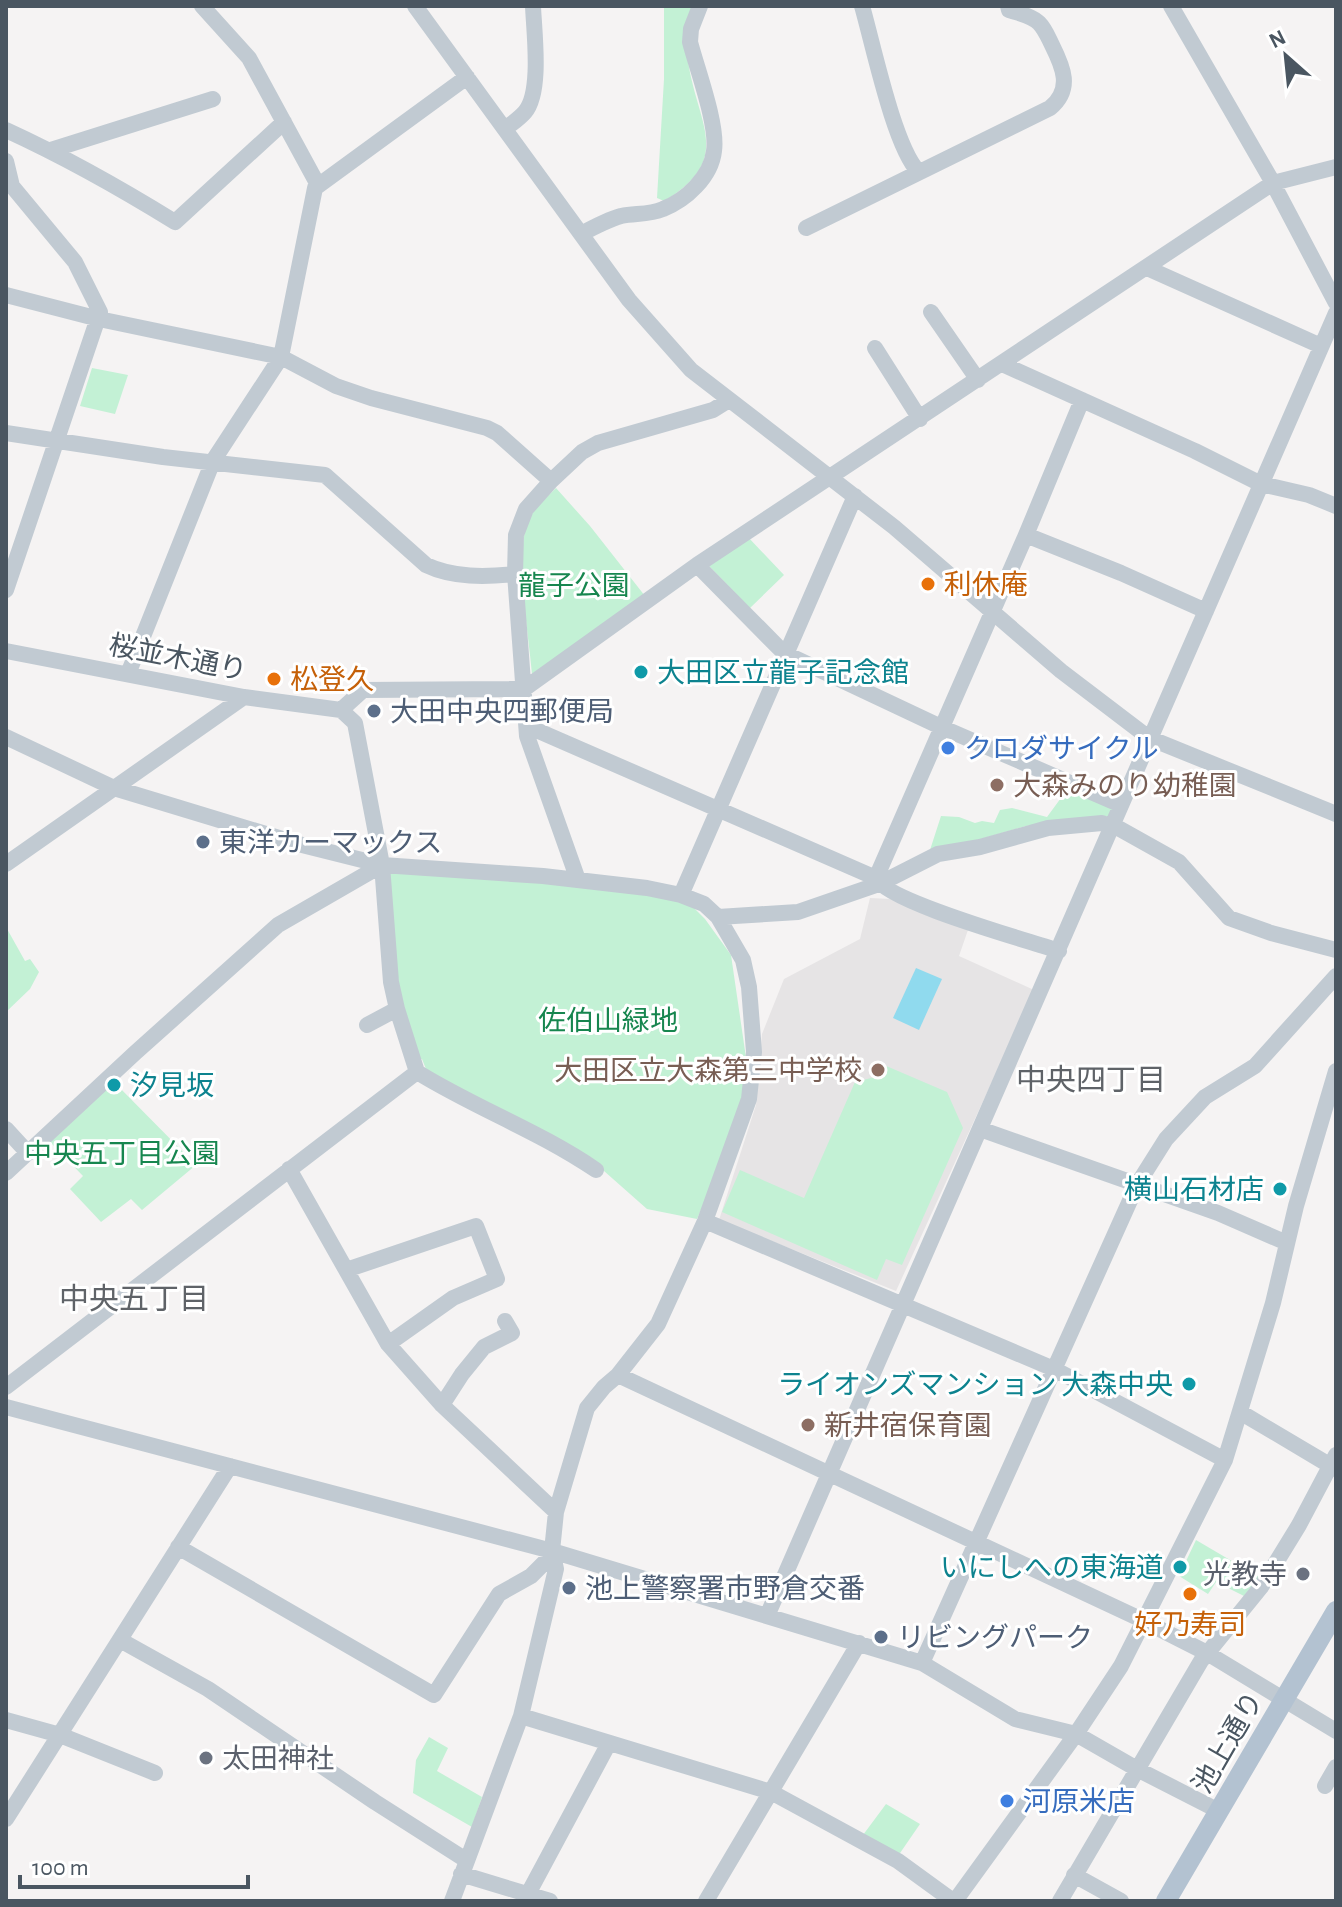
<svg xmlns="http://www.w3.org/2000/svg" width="1342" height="1907" font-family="'Alegreya Sans','Noto Sans JP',sans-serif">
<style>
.education{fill:#e6e4e5}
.green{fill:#c3f1d5}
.water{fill:#90daee}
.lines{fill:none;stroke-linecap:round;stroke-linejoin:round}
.minor{stroke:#c1cad2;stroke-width:16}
.major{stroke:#b3c2d1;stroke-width:20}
.food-dot{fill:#e8710a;stroke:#fff;stroke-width:3}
.culture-dot{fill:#0f9aa8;stroke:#fff;stroke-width:3}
.service-dot{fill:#5c6f8a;stroke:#fff;stroke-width:3}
.shop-dot{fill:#3f7fe0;stroke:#fff;stroke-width:3}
.education-dot{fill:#8d6e63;stroke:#fff;stroke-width:3}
.worship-dot{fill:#6b7280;stroke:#fff;stroke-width:3}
.labels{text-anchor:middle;stroke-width:6;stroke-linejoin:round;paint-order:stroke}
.food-label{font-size:28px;fill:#c56008;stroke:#fff;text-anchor:start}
.park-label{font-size:28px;fill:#17864f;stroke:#fff}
.street-label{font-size:28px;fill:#4a5661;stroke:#fff}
.culture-label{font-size:28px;fill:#0d838f;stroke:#fff;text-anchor:end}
.service-label{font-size:28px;fill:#4e5e75;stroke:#fff;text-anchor:start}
.shop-label{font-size:28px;fill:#366cbe;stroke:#fff;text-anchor:start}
.education-label{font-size:28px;fill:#785e54;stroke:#fff;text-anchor:start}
.worship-label{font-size:28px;fill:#5b616d;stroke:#fff;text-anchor:end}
.neighbourhood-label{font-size:30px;fill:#5f6368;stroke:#fff}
</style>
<rect width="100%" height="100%" fill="#f5f3f3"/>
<!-- education -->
<path class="education" d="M870 898 891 899 969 927 959 956 1034 990 896 1291 719 1220 756 1105 762 1034 784 979 860 939Z"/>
<!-- green -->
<path class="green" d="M664 6H693C691 23 685 44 688 61 697 124 735 159 664 201L657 198 664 79Z
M92 368 128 375 115 414 80 406Z
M556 488 590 526 645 596 532 674C529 635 513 549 530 516 536 506 548 496 556 488Z
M747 536 784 575 750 608 708 565Z
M1069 787 1114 806 1110 816 1026 826 981 839 930 850 941 816 959 817 975 823 982 821 994 823 1000 810 1012 808 1047 817Z
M388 868 681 895 705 919 731 955 750 1085 749 1099 697 1219 647 1209 604 1171 426 1069 422 1059 418 1060 401 1009Z
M6 927 25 961 30 959 39 972 30 989 6 1012Z
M884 1065 947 1092 963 1128 902 1265 886 1259 877 1280 722 1212 740 1170 804 1198 855 1082 879 1076Z
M114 1082 196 1165 142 1210 131 1199 101 1222 70 1189 83 1176 50 1142Z
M1196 1540 1259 1577 1244 1596 1216 1582 1208 1594 1179 1576Z
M429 1737 448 1748 437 1771 482 1797 472 1827 413 1793 416 1760Z
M886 1804 920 1824 898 1856 863 1835Z"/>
<!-- water -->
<path class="water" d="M916 968 942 979 919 1030 893 1018Z"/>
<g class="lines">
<!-- minor -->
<path class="minor" d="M202 6 249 58 318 185
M415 6 629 300 691 370 894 527 1061 671 1149 738 1336 814
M862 6C873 44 894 146 918 171
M1171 6 1269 176 1336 303
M505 129C511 124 519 119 525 112 542 92 534 32 533 6
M6 130C65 157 120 188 175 222L284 122
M51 150 213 99
M6 161 12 186 75 262 100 312 6 590
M806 228 1050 108C1073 89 1063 67 1052 45 1048 37 1045 29 1039 23 1032 16 1019 13 1009 10L1008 6
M581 234C594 227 607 220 621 216 635 213 649 215 663 209 686 200 711 177 714 151 718 125 697 69 690 42L691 29 700 6
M1147 268 1321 346
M6 295 99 319 281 357 336 386 371 398 487 428 497 433 551 481
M931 312 978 380
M875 348 920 419
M1002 364 1195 451 1261 484 1309 495 1336 506
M6 433 163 457 325 475 426 565C453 578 486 577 515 574
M1026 535 1121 573 1206 611
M697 565 784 653 941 727 1121 805
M6 651 244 697 341 710
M128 674 213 461 281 357 315 188 467 77
M341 710 363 690 524 689 697 565 1273 183 1336 167
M341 710 355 723 382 865 391 982 397 1009 417 1072C475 1108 539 1131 596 1170
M527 726 876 878C887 902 1027 940 1059 951
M6 737 114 788 302 845 382 865 543 876 647 888 681 895 704 904 718 917 743 960 749 987 754 1052 749 1099 705 1221 658 1324 618 1375 604 1387 587 1408 556 1512 552 1551 556 1569 521 1716 452 1901
M6 864 244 697
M876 878 1026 535 1082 400
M578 880 527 736 515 574 516 535 526 509 551 481 582 452 598 443 713 410 729 400
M681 895 855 496
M718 917 798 912 879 884 938 854 980 847 1048 828 1102 823 1120 829 1179 862 1229 918 1271 933 1336 950
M367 1025 397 1009
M6 1129 28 1153
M980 1129 1218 1213 1287 1243
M289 1169 388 1344 442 1405 556 1512
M6 1173 135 1053 278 925 382 865
M705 1221 1054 1369 1225 1460
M346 1270 476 1226 497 1279 453 1298 388 1344
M618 1375 1136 1617 1207 1653 1336 1731
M6 1387 417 1072
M442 1405 462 1374 484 1347 512 1333 505 1321
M6 1407 552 1551 922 1663 1015 1719 1076 1734 1137 1769 1219 1811
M1240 1412 1336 1469
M178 1547 434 1695 499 1594 531 1576 549 1558 552 1551
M767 1616 1336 313
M120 1640 208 1689 375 1802 466 1860
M922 1663 1137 1185 1166 1139 1205 1097 1255 1066 1336 976
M521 1716 771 1792 898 1861 953 1901
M6 1720 60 1735 155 1773
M1325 1786 1336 1767
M6 1819 230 1466
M461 1874 550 1901
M1074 1875 1121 1901
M528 1894 609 1743
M706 1901 859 1643
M955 1901 1076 1734 1121 1666 1225 1460 1273 1303 1296 1206 1336 1071
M1060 1901 1201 1661 1261 1587 1299 1525 1336 1455"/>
<!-- major -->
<path class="major" d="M1166 1901 1336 1611"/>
</g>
<!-- markers -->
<g class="food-dot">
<circle cx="928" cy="584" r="8"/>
<circle cx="274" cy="679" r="8"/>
<circle cx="1190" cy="1594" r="8"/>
</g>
<g class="culture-dot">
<circle cx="641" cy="672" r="8"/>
<circle cx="114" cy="1085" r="8"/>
<circle cx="1280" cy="1189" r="8"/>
<circle cx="1189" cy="1384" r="8"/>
<circle cx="1180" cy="1567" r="8"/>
</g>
<g class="service-dot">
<circle cx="374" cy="711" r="8"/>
<circle cx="203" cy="842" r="8"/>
<circle cx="569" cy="1588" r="8"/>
<circle cx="881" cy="1637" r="8"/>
</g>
<g class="shop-dot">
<circle cx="948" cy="748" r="8"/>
<circle cx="1007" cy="1801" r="8"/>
</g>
<g class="education-dot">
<circle cx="997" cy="785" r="8"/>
<circle cx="878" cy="1070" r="8"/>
<circle cx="808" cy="1425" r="8"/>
</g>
<g class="worship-dot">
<circle cx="1303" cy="1574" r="8"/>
<circle cx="206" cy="1758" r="8"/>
</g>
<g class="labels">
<!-- food labels -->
<g class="food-label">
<text x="944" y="594">利休庵</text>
<text x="290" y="689">松登久</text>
<text x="1190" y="1634" text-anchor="middle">好乃寿司</text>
</g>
<!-- park labels -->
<g class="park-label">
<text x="574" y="595">龍子公園</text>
<text x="608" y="1030">佐伯山緑地</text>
<text x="122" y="1163">中央五丁目公園</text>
</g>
<!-- street labels -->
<g class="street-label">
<text transform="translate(178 657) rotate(11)" y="10">桜並木通り</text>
<text transform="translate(1227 1742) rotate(-60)" y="10">池上通り</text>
</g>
<!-- culture labels -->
<g class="culture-label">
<text x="657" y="682" text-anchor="start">大田区立龍子記念館</text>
<text x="130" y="1095" text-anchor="start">汐見坂</text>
<text x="1264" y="1199">横山石材店</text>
<text x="1173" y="1394">ライオンズマンション 大森中央</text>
<text x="1164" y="1577">いにしへの東海道</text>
</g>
<!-- service labels -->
<g class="service-label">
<text x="390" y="721">大田中央四郵便局</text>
<text x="219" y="852">東洋カーマックス</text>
<text x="585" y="1598">池上警察署市野倉交番</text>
<text x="897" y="1647">リビングパーク</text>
</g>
<!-- shop labels -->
<g class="shop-label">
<text x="964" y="758">クロダサイクル</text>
<text x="1023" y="1811">河原米店</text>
</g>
<!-- education labels -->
<g class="education-label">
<text x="1013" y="795">大森みのり幼稚園</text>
<text x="862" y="1080" text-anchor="end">大田区立大森第三中学校</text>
<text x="824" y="1435">新井宿保育園</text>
</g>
<!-- worship labels -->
<g class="worship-label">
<text x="1287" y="1584">光教寺</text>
<text x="222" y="1768" text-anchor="start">太田神社</text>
</g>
<!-- neighbourhood labels -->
<g class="neighbourhood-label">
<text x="1091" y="1090">中央四丁目</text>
<text x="134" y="1309">中央五丁目</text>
</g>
</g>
<!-- border -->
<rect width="1342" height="1907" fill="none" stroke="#4a5661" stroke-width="16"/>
<!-- north arrow -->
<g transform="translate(1286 56) rotate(333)" stroke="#ffffff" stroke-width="6" paint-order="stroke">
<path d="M0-6L14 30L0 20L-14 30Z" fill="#4a5661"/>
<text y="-12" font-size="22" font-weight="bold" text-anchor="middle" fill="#4a5661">N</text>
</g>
<!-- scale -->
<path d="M20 1875v12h228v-12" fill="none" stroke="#4a5661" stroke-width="4"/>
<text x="32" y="1875" font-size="24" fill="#4a5661" stroke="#ffffff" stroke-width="6" paint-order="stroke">100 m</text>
</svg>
